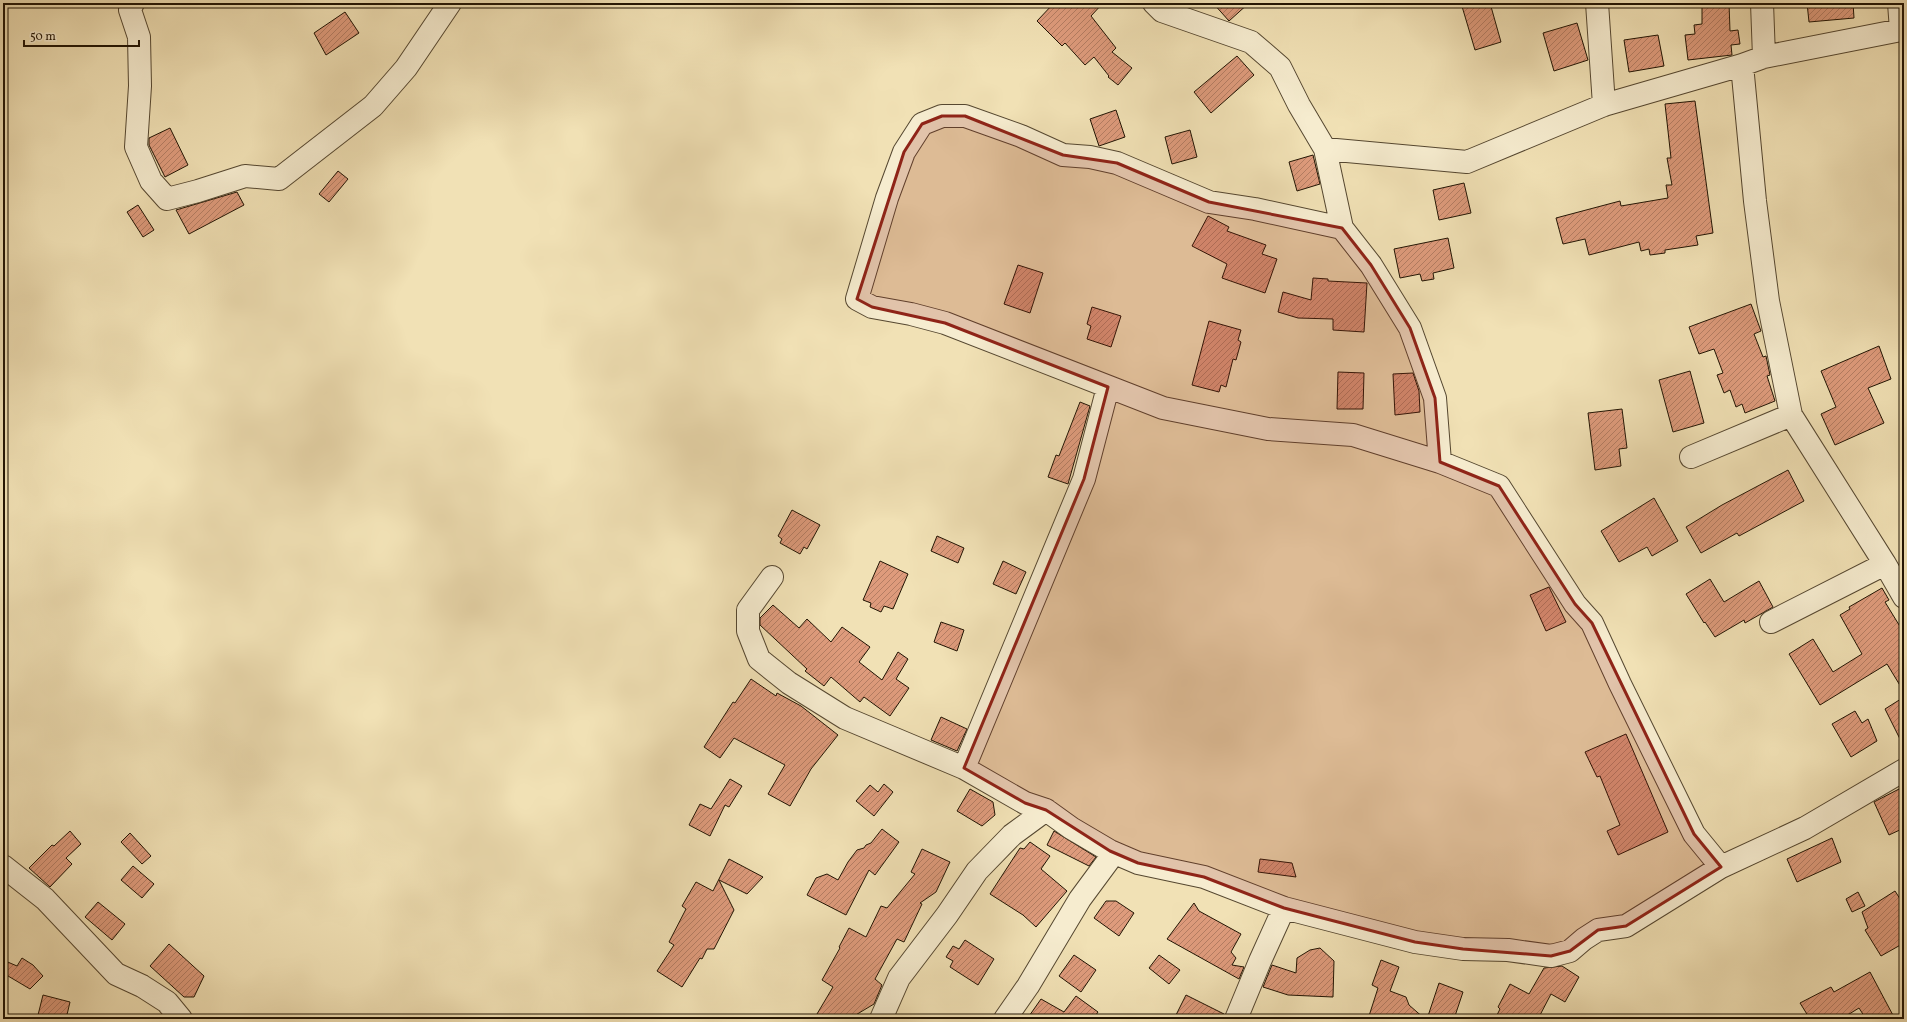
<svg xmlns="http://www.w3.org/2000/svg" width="1907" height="1022" font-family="Vollkorn,serif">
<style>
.building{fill:url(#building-hatch);stroke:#211403}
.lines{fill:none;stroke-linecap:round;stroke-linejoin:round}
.minor-casing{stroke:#554730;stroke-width:24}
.minor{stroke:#f6eccf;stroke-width:22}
.marked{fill:#8f2418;fill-opacity:0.2;stroke:#8f2418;stroke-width:3;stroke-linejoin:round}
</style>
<defs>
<pattern id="building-hatch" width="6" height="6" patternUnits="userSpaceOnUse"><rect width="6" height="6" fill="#de9b7c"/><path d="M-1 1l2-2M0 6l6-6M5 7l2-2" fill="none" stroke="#b47d63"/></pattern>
</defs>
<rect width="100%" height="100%" fill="#f1e1b5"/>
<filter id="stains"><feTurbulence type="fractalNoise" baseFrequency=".005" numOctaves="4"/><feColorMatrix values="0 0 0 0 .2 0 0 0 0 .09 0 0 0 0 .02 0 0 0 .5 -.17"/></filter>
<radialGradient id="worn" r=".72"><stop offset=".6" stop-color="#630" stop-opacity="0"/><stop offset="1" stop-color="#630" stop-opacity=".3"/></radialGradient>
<!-- building -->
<path class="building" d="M1054 3H1103L1091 16 1116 48 1112 52 1132 68 1118 85 1108 77 1109 76 1094 57 1085 65 1065 43 1062 46 1037 21Z
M1213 3H1249L1229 21Z
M1461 3H1490L1501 42 1475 50Z
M1702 3H1729L1730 31 1738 30 1740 44 1731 45 1732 55 1688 60 1685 35 1695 34 1694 25 1702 24Z
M1807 3H1853L1854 18 1809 22Z
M345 12 359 33 326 55 314 33Z
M1577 23 1588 60 1554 71 1543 33Z
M1658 35 1664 66 1629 72 1624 40Z
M1237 56 1254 75 1211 113 1194 92Z
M1695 101 1713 233 1696 236 1698 245 1665 250V253L1650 255 1649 249 1641 251 1639 242 1589 255 1585 239 1563 244 1556 218 1620 201 1621 206 1668 198 1666 185H1672L1667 158H1671L1665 104Z
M1116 110 1125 137 1099 146 1090 119Z
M170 128 188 165 165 177 149 145V138Z
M1190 130 1197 157 1172 164 1165 137Z
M1313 155 1320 184 1297 191 1289 162Z
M338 171 348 179 329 202 319 194Z
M1464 183 1471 213 1439 220 1433 190Z
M237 192 244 205 189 234 176 210Z
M138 205 154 230 143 237 127 212Z
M1208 216 1229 227 1227 231 1266 245 1262 254 1277 259 1265 293 1222 278 1227 264 1192 246Z
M1448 238 1454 268 1433 273 1434 279 1422 281 1420 274 1400 278 1394 249Z
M1018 265 1043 273 1030 313 1004 304Z
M1313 278 1328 279V281L1367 283 1364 332 1333 330V319L1298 318 1278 312 1283 292 1311 300Z
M1751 304 1761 331 1754 334 1763 357 1766 356 1770 375 1767 376 1775 401 1745 413 1742 404 1736 407 1730 390 1724 393 1717 375 1723 373 1714 349 1699 354 1689 327Z
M1092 307 1121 316 1111 347 1087 339 1091 326 1087 324Z
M1209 321 1241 330 1238 340 1241 342 1236 360 1233 359 1226 387 1221 385 1219 392 1192 385Z
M1879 346 1891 379 1868 388 1884 423 1835 445 1821 414 1836 407 1821 371Z
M1690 371 1704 423 1673 432 1659 380Z
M1338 372 1364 373 1363 409H1337Z
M1413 373 1419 391 1420 412 1395 415 1393 374Z
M1080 402 1090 406 1068 484 1048 477 1056 455 1059 456Z
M1622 409 1627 448 1619 449 1621 466 1595 470 1588 413Z
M1788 470 1804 501 1739 536 1737 533 1701 553 1686 527 1722 505Z
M1654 498 1678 541 1652 556 1647 547 1619 562 1601 531Z
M792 510 820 525 807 549 804 547 800 554 780 543 782 539 778 536Z
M937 536 964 548 958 563 931 551Z
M880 561 908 574 893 609 884 606 881 612 870 607 871 603 863 600Z
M1003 561 1026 572 1016 594 993 584Z
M1710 579 1724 602 1759 581 1773 607 1745 623 1744 620 1715 637 1705 622 1704 623 1686 594Z
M1549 587 1566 622 1546 631 1530 595Z
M1882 588 1889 600 1885 602 1904 633V692L1887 664 1820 705 1789 654 1813 639 1833 672 1862 654 1840 615 1850 609 1849 607Z
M773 605 799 628 807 619 831 642 842 627 870 647 859 662 882 680 898 652 908 659 896 679 909 688 890 716 864 697 860 702 831 677 824 686 805 671 807 669 760 625V618Z
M941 622 964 630 957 651 934 642Z
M751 679 776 696 777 693 801 706 838 735 811 769 790 806 768 794 785 765 734 738 720 758 704 747 733 702 735 703Z
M1904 697V747L1885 709Z
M1855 711 1862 723 1868 719 1877 741 1851 757 1832 724Z
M941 717 967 729 957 751 931 740Z
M1626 734 1668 832 1618 855 1607 831 1620 825 1600 776 1597 777 1585 752Z
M730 779 742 786 729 807 725 805 710 836 689 825 700 804 711 809Z
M884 784 893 792 874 816 856 801 870 785 878 792Z
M970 789 993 802 995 815 982 826 957 811Z
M1899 789 1904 801V828L1889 835 1874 802Z
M882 829 899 842 875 875 869 870 846 915 807 895 816 878 827 874 838 880 848 862 857 850 864 848 866 845 871 843Z
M70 831 81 844 66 858 72 864 50 887 29 868 52 845 54 846Z
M1054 831 1096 857 1089 866 1047 845Z
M130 833 151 856 142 864 121 842Z
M1832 838 1841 862 1797 882 1787 859Z
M1030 842 1050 856 1041 869 1067 891 1036 927 1023 915 990 894 1020 848 1024 849Z
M922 849 950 862 936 892 920 903 922 904 904 942 897 939 875 979 882 985 874 1004 849 1019H814L833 987 822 980 840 948 839 947 849 928 866 937 881 906 887 908 915 874 911 872Z
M729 859 763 877 747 894 719 880 734 910 714 949H707L702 959 700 958 682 987 657 971 674 945 669 942 686 909 682 906 696 882 713 891Z
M1260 859 1292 863 1296 877 1258 872Z
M133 866 154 884 142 898 121 880Z
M1895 891 1904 905V943L1881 956 1865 930 1868 928 1862 912Z
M1858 892 1865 906 1852 912 1846 899Z
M1106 901H1116L1134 913 1119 936 1094 918Z
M98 902 125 924 112 940 85 917Z
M1194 903 1199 911 1241 934 1231 952 1236 958 1232 965 1244 967 1239 979 1167 939Z
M965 940 994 959 978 985 950 967 953 961 946 957 953 946 959 949Z
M169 944 204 976 194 997H184L150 966Z
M1320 948 1334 961 1333 997 1288 995 1263 987 1272 965 1296 973 1297 958 1310 950Z
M1074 955 1096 970 1081 992 1059 976Z
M1159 955 1180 970 1169 984 1149 968Z
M22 958 33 965 43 976 30 989 3 973V960L17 966Z
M1381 960 1399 967 1390 991 1406 997 1409 1005 1425 1019H1368L1378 988 1372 985Z
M1562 966 1579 977 1565 1002 1551 994 1538 1019H1495L1500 1009 1498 1007 1510 984 1529 994 1544 968Z
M1870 972 1895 1019H1866L1859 1008 1841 1019H1810L1800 1003 1831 987 1834 992Z
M1439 983 1463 992 1454 1019H1427Z
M43 995 70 1002 66 1019H37Z
M1186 995 1224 1014V1019H1174Z
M1076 996 1098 1012 1093 1019H1027L1041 999 1064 1012Z"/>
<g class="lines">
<!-- minor casing -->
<g class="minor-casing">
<path id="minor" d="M133 3 130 10 139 37 140 86 136 147 151 181 167 199 198 191 245 176 279 179 373 106 406 68 450 3
M1154 3 1162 11 1251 42 1280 67 1299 105 1325 149
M1597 3 1604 105
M1762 3 1764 57
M1899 3 1901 30
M1742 65 1755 201 1768 301 1791 415 1885 564 1904 597
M1342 228 1255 209 1209 202 1117 163 1090 157 1063 155 1021 136 965 116H942L922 124 904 152 887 198 857 299 872 307 911 314 945 323 1163 408 1268 429 1353 435 1440 462 1499 486 1575 604 1592 623 1620 684 1694 834 1721 867 1805 828 1904 770
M1691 457 1791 415
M1440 462 1435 398 1410 328 1371 265 1342 228 1325 149 1467 162 1604 105 1742 65 1764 57 1901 30 1904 31
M772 577 748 610V631L759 659 789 683 845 718 964 768 1025 803 1046 810
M1771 622 1885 564
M964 768 1084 479 1108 387
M3 866 45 899 116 974 142 986 167 1002 181 1019
M881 1019 899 978 947 915 977 871 1012 835 1046 810 1071 828 1110 851 1138 863 1204 877 1284 908 1415 942 1463 949 1508 950 1551 956 1570 951 1584 939 1598 930 1626 926 1721 867
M1005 1019 1028 986 1080 899 1114 853
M1236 1019 1260 961 1284 908"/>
</g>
<!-- minor -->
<use href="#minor" class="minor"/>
</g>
<!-- marked area -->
<path class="marked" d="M942 116H965L1063 155 1117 163 1209 202 1342 228 1371 265 1410 328 1435 398 1440 462 1499 486 1575 604 1592 623 1694 834 1721 867 1626 926 1598 930 1570 951 1551 956 1463 949 1415 942 1284 908 1204 877 1138 863 1110 851 1046 810 1025 803 964 768 1084 479 1108 387 945 323 872 307 857 299 904 152 922 124Z"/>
<!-- margin -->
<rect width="1907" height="1022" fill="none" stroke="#f1e1b5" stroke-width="16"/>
<rect x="4" y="4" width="1899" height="1014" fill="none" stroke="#211403" stroke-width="2"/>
<rect x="8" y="8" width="1891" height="1006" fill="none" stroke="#211403"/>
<!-- scale -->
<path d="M24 40v6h115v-6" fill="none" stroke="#211403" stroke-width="2"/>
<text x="30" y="40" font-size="12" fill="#211403" stroke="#f6eccf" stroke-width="3" paint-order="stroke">50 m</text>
<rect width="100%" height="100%" filter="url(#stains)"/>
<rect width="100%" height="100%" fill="url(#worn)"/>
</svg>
